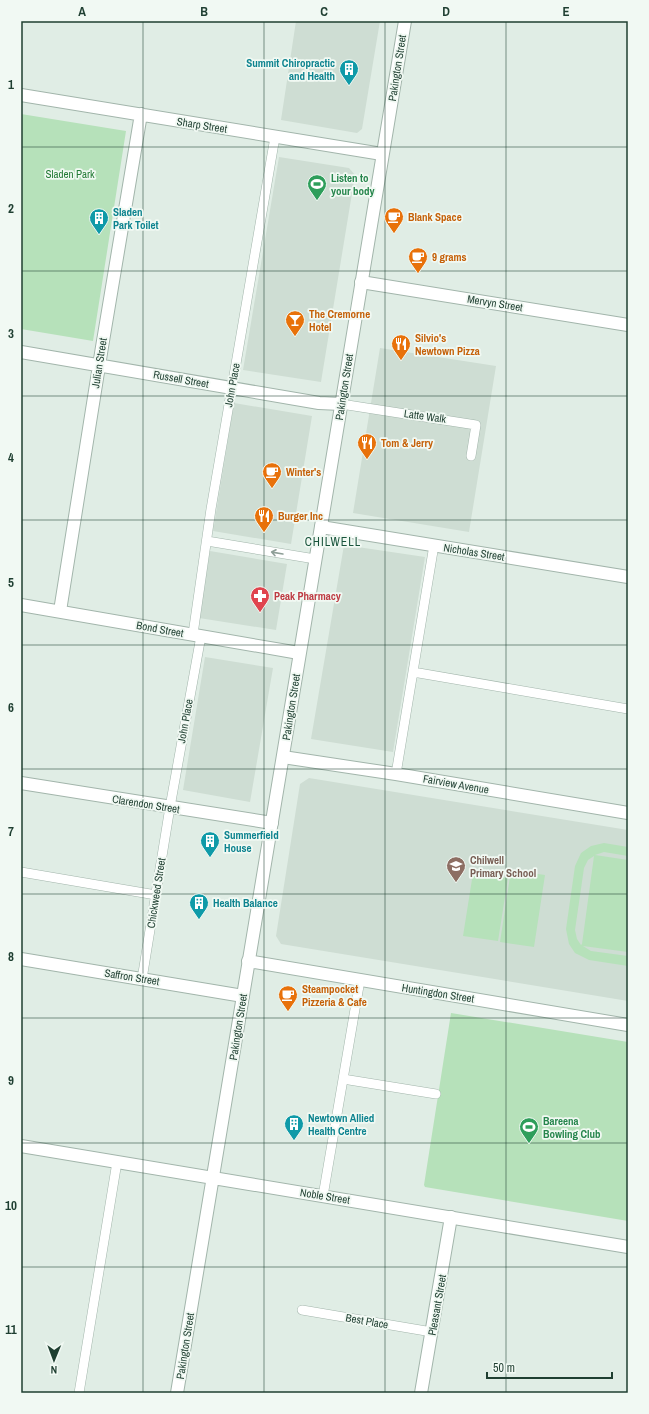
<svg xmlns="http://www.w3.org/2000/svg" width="649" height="1414" font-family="'Archivo Narrow',sans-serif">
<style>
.built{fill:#ceddd3}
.green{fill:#b6e1ba;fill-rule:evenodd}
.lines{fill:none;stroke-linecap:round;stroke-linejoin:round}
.service-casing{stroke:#a2b5ab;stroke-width:10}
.minor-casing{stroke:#a2b5ab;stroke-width:14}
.tertiary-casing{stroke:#a2b5ab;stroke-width:14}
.service{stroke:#fff;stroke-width:9}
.minor{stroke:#fff;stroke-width:12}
.tertiary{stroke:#fff;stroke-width:12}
.oneway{stroke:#8f9f98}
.grid{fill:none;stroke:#1f3f31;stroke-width:1;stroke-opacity:0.55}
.labels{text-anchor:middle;stroke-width:3.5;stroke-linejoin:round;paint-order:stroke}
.culture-label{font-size:11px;font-weight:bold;fill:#0d838f;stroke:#f1f9f3;text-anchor:start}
.street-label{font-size:11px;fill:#1f3f31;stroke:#f1f9f3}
.park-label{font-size:11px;fill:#247b36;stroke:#f1f9f3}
.leisure-label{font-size:11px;font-weight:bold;fill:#27864d;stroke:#f1f9f3;text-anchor:start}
.food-label{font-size:11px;font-weight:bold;fill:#c56008;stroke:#f1f9f3;text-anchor:start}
.health-label{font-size:11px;font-weight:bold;fill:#be3a42;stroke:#f1f9f3;text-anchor:start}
.education-label{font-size:11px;font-weight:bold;fill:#785e54;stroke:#f1f9f3;text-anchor:start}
.neighbourhood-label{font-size:12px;letter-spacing:1px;fill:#18533b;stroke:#f1f9f3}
.neatline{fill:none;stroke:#1f3f31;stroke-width:1.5}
.grid-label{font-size:13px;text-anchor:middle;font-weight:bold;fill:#1f3f31}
</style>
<rect width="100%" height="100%" fill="#e0ede5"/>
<!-- built -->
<path class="built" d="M296 21H380L362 129 357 133 281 120Z
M279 157 349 168 355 175 321 382 243 370Z
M380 348 496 366 469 532 353 513Z
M234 403 312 416 291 544 213 531Z
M344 545 425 557 393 752 311 739Z
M210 551 287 564 276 630 199 618Z
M205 657 273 668 250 802 183 790Z
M309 778 628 830V1001L281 944 276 936 300 784Z"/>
<!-- green -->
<path class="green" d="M21 114 126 131 93 341 21 329Z
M604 843 628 847V856L604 852 595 855 628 860V952L583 946 591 951 628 956V966L589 960 575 953 569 944 566 929 575 866 581 853 591 846ZM594 856 582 944 581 945 577 939 575 930 584 868 588 860Z
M511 870 545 875 534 947 500 942Z
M473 873 508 878 498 941 463 936Z
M451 1013 628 1042V1221L425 1187 424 1185Z"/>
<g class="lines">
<!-- service casing -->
<g class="service-casing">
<path id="service" d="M341 404 476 425 471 456
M207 541 315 559
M193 634 211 509 275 137
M413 672 628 709
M396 774 434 545
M21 872 156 895
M142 979 170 807 201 636
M343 1079 436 1094
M323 1196 360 980
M302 1310 432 1332
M79 1393 117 1162"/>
</g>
<!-- minor casing -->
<g class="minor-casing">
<path id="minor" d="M21 95 382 154
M361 282 628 325
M21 352 319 403 341 404
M321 527 628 577
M21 605 299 653
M60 611 102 347 141 114
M283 757 396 774 628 813
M21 783 272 823
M21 959 243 996
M248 961 628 1025
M421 1393 451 1217"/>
</g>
<!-- tertiary casing -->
<g class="tertiary-casing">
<path id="tertiary" d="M21 1146 628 1247
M177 1393 405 21"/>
</g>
<!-- service -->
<use href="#service" class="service"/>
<!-- minor -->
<use href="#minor" class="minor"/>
<!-- tertiary -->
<use href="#tertiary" class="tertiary"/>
</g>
<!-- one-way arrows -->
<defs><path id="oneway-shaft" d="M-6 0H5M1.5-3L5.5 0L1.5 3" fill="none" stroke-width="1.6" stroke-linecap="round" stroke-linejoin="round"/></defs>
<use class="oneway" href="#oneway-shaft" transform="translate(277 553) rotate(-170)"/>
<!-- grid -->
<path class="grid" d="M143 21V1393M264 21V1393M385 21V1393M506 21V1393M21 147H628M21 271H628M21 396H628M21 520H628M21 645H628M21 769H628M21 894H628M21 1018H628M21 1143H628M21 1267H628"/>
<!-- icons -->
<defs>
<g id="building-pin" transform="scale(1)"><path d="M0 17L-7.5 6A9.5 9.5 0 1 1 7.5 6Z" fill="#0f9aa8" stroke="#f1f9f3"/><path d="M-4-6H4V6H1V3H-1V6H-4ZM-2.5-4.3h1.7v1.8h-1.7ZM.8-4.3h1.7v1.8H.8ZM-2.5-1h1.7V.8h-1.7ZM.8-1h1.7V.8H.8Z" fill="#fff"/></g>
<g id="stadium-pin" transform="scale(1)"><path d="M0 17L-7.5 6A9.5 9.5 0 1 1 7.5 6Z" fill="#2e9e5b" stroke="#f1f9f3"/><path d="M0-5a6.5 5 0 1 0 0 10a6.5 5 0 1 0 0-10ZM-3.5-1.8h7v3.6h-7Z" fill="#fff"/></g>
<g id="cafe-pin" transform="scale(1)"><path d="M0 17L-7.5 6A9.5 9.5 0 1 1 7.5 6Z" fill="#e8710a" stroke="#f1f9f3"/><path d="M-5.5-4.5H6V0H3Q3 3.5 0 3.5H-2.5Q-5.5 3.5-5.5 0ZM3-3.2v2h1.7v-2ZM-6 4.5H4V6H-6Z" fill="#fff"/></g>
<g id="bar-pin" transform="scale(1)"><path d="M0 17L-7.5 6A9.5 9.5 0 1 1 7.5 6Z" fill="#e8710a" stroke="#f1f9f3"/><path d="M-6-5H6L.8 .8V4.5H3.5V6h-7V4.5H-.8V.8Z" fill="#fff"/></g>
<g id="restaurant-pin" transform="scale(1)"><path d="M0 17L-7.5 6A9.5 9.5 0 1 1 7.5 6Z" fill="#e8710a" stroke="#f1f9f3"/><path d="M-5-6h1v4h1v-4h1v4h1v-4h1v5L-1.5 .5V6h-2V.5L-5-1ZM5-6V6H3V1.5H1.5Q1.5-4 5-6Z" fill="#fff"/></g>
<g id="pharmacy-pin" transform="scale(1)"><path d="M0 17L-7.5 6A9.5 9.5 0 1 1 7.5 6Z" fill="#e0444e" stroke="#f1f9f3"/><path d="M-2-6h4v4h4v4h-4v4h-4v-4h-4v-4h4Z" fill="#fff"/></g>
<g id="school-pin" transform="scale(1)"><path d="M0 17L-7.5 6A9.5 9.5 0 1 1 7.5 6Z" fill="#8d6e63" stroke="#f1f9f3"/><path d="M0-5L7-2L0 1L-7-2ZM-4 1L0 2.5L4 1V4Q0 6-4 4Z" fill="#fff"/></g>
</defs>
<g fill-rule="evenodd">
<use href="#building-pin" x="349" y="69"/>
<use href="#stadium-pin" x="317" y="184"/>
<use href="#cafe-pin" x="394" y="217"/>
<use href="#building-pin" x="99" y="218"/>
<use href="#cafe-pin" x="418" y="257"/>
<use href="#bar-pin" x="295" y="320"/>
<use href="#restaurant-pin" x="401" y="344"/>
<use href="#restaurant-pin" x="367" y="443"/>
<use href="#cafe-pin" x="272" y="472"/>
<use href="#restaurant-pin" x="264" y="516"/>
<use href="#pharmacy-pin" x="260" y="596"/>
<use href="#building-pin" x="210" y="841"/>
<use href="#school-pin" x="456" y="866"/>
<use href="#building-pin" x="199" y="903"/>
<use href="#cafe-pin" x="288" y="995"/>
<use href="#building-pin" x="294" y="1124"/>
<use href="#stadium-pin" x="529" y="1127"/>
</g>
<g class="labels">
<!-- culture labels -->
<g class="culture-label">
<text x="335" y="67" text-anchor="end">Summit Chiropractic<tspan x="335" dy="13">and Health</tspan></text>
<text x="113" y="216">Sladen<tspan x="113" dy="13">Park Toilet</tspan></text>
<text x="224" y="839">Summerfield<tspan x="224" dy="13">House</tspan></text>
<text x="213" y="907">Health Balance</text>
<text x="308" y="1122">Newtown Allied<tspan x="308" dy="13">Health Centre</tspan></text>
</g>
<!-- street labels -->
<g class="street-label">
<text transform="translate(397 68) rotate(-81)" y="4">Pakington Street</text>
<text transform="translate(202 125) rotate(9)" y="4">Sharp Street</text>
<text transform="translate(495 303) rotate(9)" y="4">Mervyn Street</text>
<text transform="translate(99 363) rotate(-81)" y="4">Julian Street</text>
<text transform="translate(181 379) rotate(10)" y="4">Russell Street</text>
<text transform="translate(232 385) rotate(-80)" y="4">John Place</text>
<text transform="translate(344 387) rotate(-81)" y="4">Pakington Street</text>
<text transform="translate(425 416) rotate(8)" y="4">Latte Walk</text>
<text transform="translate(474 552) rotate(9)" y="4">Nicholas Street</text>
<text transform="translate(160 629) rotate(10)" y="4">Bond Street</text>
<text transform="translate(291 707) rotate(-81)" y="4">Pakington Street</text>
<text transform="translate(185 721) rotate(-80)" y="4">John Place</text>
<text transform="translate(456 784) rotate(10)" y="4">Fairview Avenue</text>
<text transform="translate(146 804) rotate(9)" y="4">Clarendon Street</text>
<text transform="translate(156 893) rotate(-81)" y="4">Chickweed Street</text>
<text transform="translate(132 977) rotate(9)" y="4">Saffron Street</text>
<text transform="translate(438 993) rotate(9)" y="4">Huntingdon Street</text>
<text transform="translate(238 1027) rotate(-81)" y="4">Pakington Street</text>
<text transform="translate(325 1196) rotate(9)" y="4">Noble Street</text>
<text transform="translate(437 1305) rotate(-80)" y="4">Pleasant Street</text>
<text transform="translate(367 1321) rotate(10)" y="4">Best Place</text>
<text transform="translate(185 1346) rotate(-81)" y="4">Pakington Street</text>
</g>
<!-- park labels -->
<g class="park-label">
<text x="70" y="178">Sladen Park</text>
</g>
<!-- leisure labels -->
<g class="leisure-label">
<text x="331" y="182">Listen to<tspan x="331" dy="13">your body</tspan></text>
<text x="543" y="1125">Bareena<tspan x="543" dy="13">Bowling Club</tspan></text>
</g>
<!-- food labels -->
<g class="food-label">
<text x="408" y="221">Blank Space</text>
<text x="432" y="261">9 grams</text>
<text x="309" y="318">The Cremorne<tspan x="309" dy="13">Hotel</tspan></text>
<text x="415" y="342">Silvio's<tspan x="415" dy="13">Newtown Pizza</tspan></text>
<text x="381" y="447">Tom &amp; Jerry</text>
<text x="286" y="476">Winter's</text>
<text x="278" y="520">Burger Inc</text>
<text x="302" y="993">Steampocket<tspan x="302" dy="13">Pizzeria &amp; Cafe</tspan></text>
</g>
<!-- health labels -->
<g class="health-label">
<text x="274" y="600">Peak Pharmacy</text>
</g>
<!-- education labels -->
<g class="education-label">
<text x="470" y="864">Chilwell<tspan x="470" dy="13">Primary School</tspan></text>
</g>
<!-- neighbourhood labels -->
<g class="neighbourhood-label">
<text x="333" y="546">CHILWELL</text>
</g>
</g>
<!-- border -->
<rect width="649" height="1414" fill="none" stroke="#f1f9f3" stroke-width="44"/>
<!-- north arrow -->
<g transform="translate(54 1360) rotate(181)" stroke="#f1f9f3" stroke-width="3" paint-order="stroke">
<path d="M0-3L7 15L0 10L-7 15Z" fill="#1f3f31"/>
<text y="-6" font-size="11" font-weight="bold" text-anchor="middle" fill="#1f3f31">N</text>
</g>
<!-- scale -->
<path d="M487 1372v6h125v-6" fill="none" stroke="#1f3f31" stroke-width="2"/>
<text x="493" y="1372" font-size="12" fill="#1f3f31" stroke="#f1f9f3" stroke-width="3" paint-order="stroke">50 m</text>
<rect x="22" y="22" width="605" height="1370" class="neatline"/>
<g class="grid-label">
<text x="82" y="16">A</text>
<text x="204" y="16">B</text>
<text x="324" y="16">C</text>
<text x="446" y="16">D</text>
<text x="566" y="16">E</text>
<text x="11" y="89">1</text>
<text x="11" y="213">2</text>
<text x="11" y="338">3</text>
<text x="11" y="462">4</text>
<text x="11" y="587">5</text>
<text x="11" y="712">6</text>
<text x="11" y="836">7</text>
<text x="11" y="961">8</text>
<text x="11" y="1085">9</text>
<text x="11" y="1210">10</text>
<text x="11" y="1334">11</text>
</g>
</svg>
